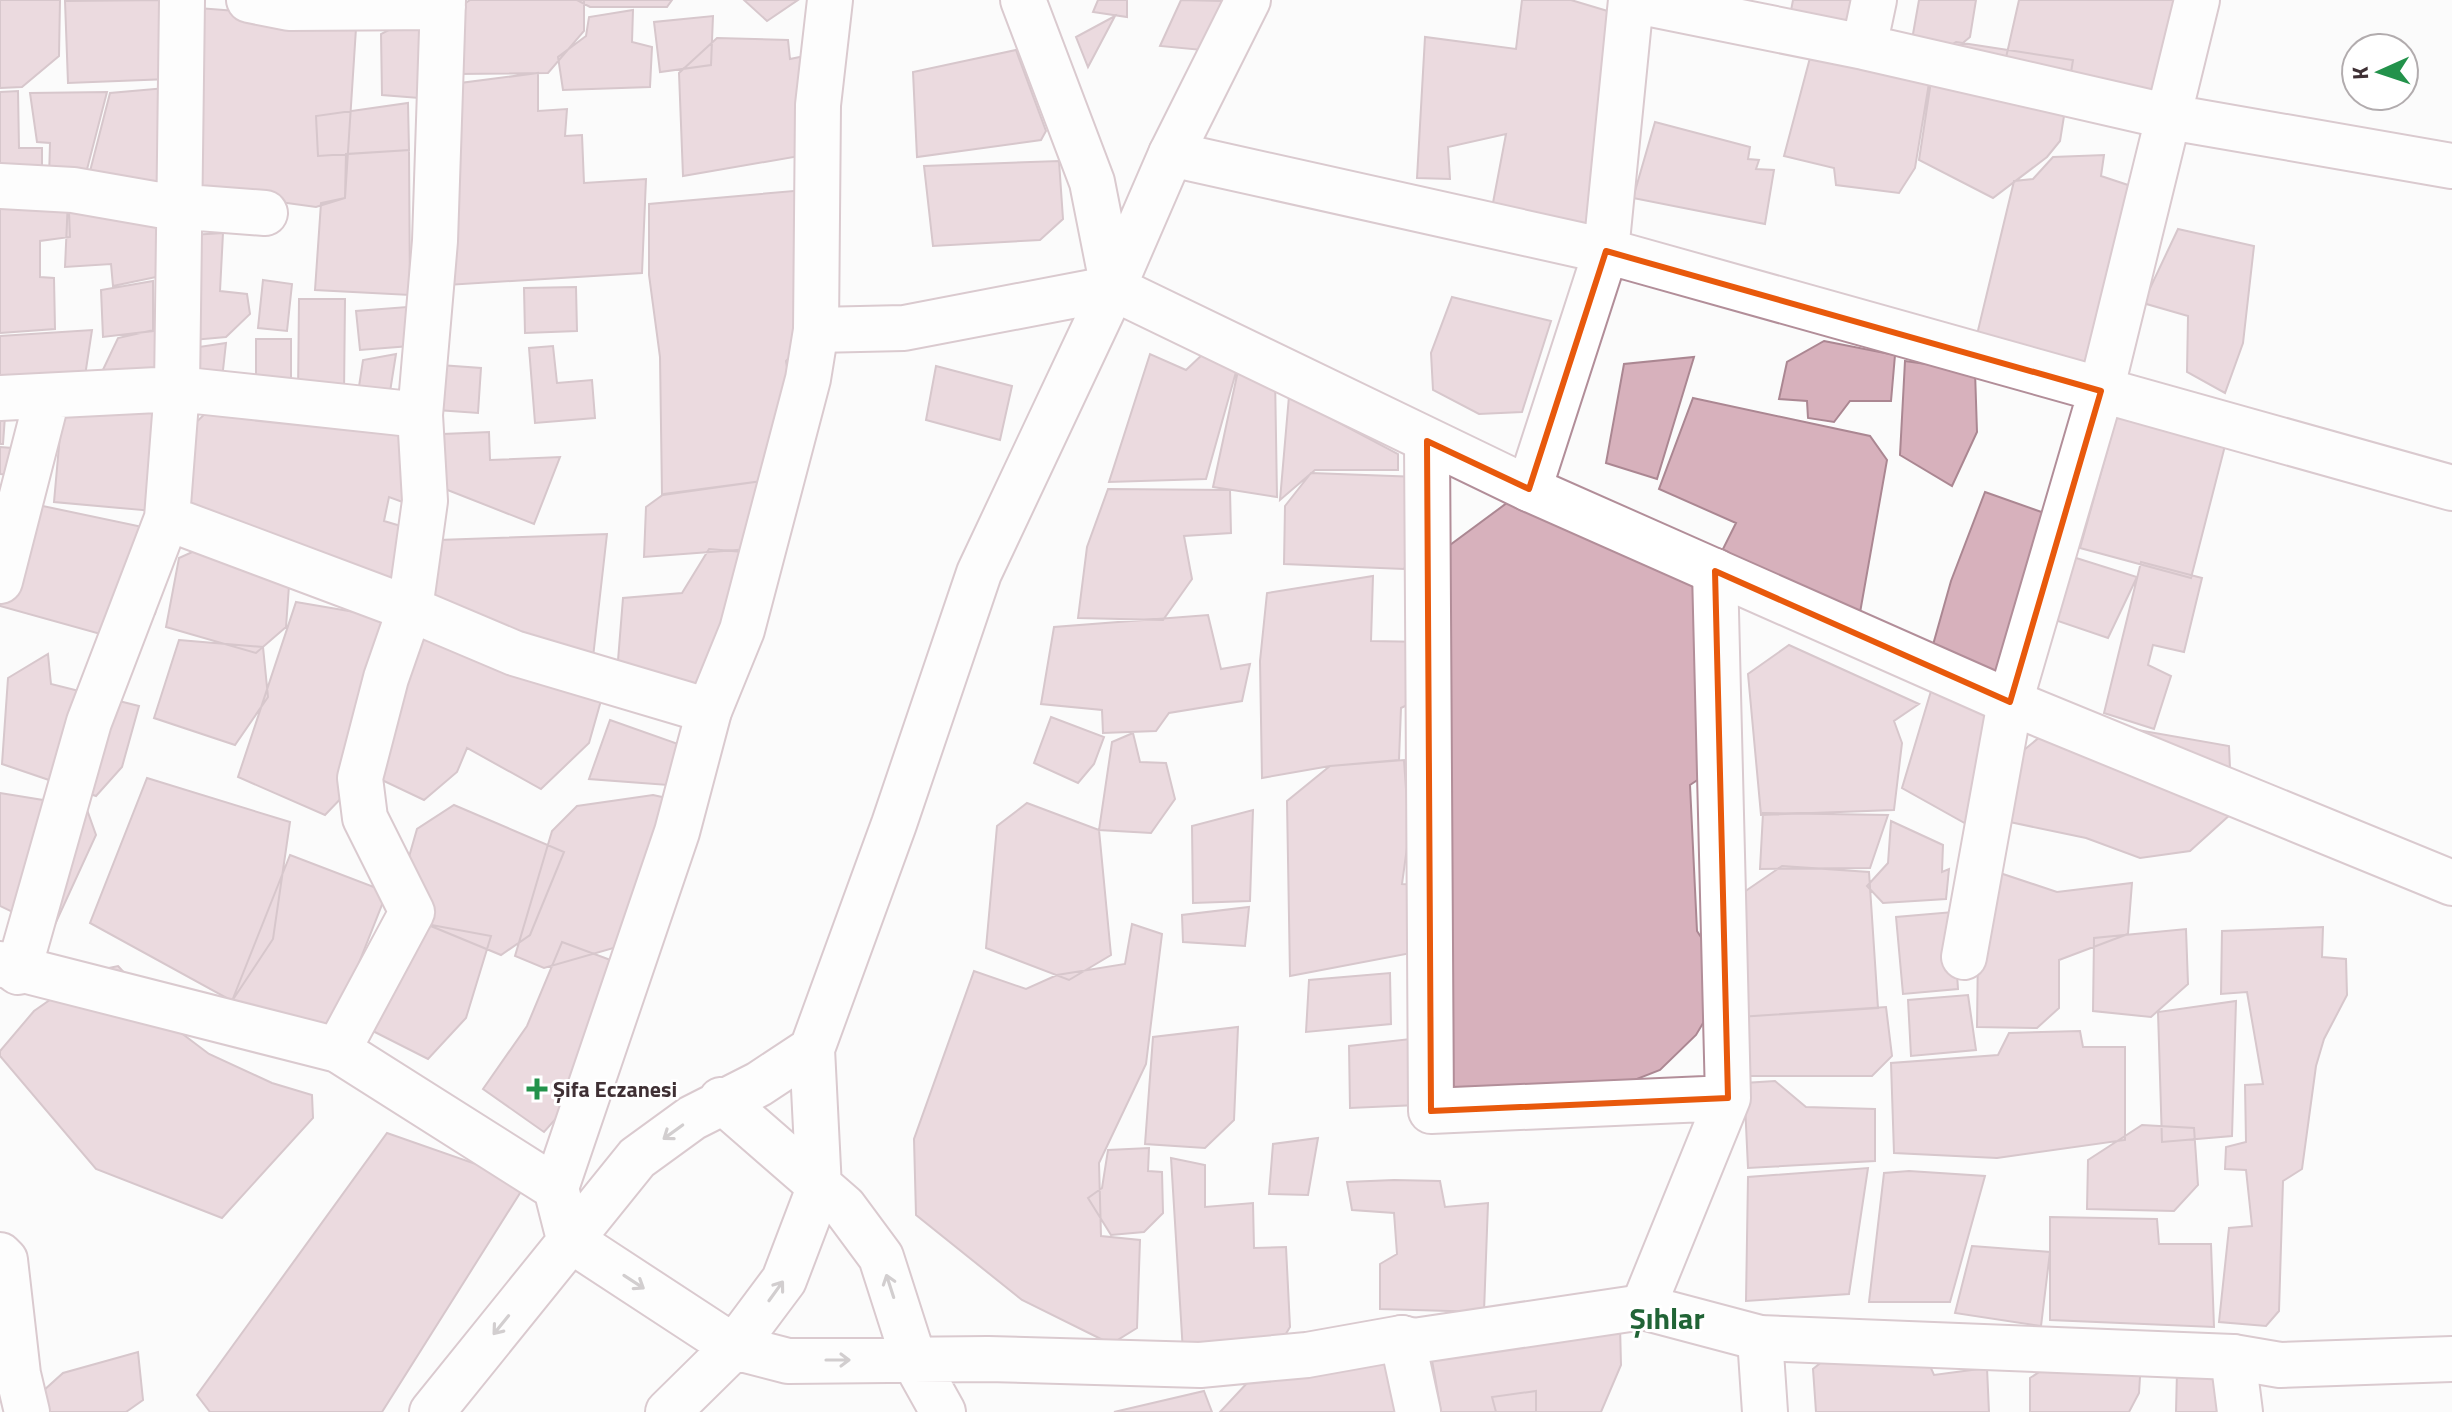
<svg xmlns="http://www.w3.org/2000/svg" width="2452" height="1412" font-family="'Titillium Web',sans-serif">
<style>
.building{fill:#d7b1bc;stroke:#ab8792;stroke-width:2}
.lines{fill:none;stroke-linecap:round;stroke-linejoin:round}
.street-casing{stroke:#b28e99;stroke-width:48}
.secondary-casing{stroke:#b28e99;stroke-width:48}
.street{stroke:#fff;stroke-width:44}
.secondary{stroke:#fff;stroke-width:44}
.oneway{stroke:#9f989a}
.marked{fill:none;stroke:#e8590c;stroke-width:6;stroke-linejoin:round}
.poi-dot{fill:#23924b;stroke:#fff;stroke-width:3}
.labels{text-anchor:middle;stroke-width:6;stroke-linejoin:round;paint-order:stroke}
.poi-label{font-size:22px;font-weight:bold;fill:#3f3034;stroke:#fff;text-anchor:start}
.district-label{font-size:30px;font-weight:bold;fill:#216436;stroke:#fff}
</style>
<rect width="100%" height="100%" fill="#fbfbfb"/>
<!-- building -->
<path class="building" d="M0 0H60L59 56 22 87 0 88Z
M166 0 169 79 68 83 65 1Z
M470 0H584V31L548 73 457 74 451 13Z
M577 0H672L667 7H590Z
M744 0H798L767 21Z
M1098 0H1127V17L1093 12Z
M1181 0 1222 1 1202 50 1160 46Z
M1522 0H1571L1621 15 1596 232 1492 208 1506 134 1448 147 1450 179 1417 178 1425 37 1516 49Z
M1793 0H1862L1861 6 1841 25 1790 16Z
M1919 0H1976L1970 37 1946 57 1910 51Z
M2019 0H2205L2148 104 2005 62Z
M198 8 290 15 357 13 345 198 316 207 185 189Z
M633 10 632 42 652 47 650 87 563 90 558 57 586 36 589 17Z
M421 13 419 45 436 47 419 98 382 95 381 34Z
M713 16 711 65 660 72 654 22Z
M1115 16 1088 67 1076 37Z
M717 38 788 40 790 59 819 53 817 153 683 176 679 73Z
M1956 42 2073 60 2060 141 2047 157 1993 198 1919 160 1935 55Z
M1016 50 1046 131 1041 140 917 157 913 72Z
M1811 54 1932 65 1915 168 1899 193 1836 185 1834 168 1784 156Z
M538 73V111L567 109 565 136 582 135 584 183 646 179 642 273 447 285 445 85Z
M177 87 179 165 147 194 87 183 110 93Z
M18 91 19 148H42V169L0 181V92Z
M107 92 84 181 49 178 50 143 37 142 30 93Z
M408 103 409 150 318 156 316 116Z
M1655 122 1750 147 1748 159 1759 160 1756 169 1774 170 1765 224 1633 198Z
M409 150 410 295 315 290 321 203 345 198 346 154Z
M2104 155 2101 176 2134 187 2097 340 2078 376 1974 347 2014 181 2033 179 2053 157Z
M1059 161 1063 219 1040 240 933 246 924 166Z
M0 186 68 187 70 237 40 241V277L54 278 55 329 0 333Z
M805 190 809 337 786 361 792 397 777 479 662 495 660 357 649 275V204Z
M68 200 159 205 161 276 113 286 111 264 65 267Z
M2178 229 2254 246 2243 343 2225 393 2187 372 2188 316 2143 303Z
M223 233 220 291 247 294 250 314 226 337 193 340 191 235Z
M263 280 292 284 287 331 258 328Z
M153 281V331L103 337 101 290Z
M576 287 577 331 525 333 524 288Z
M1452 297 1551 321 1522 412 1479 414 1433 390 1431 353Z
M299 299H345L344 395H298Z
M407 307 410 346 360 350 356 311Z
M167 327 174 385 100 376 118 338Z
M92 330 83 389 0 392V336Z
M256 339H291V395H256Z
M1824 341 1895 355 1891 401H1850L1834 422 1808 418 1807 401 1779 399 1787 362Z
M226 343 221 388 192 387V348Z
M553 346 557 383 592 380 595 418 535 423 529 348Z
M1205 352 1236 372 1206 479 1109 482 1150 354 1186 370Z
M396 354 389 398 358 393 363 360Z
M1694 357 1657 479 1606 463 1624 364Z
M1905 361 1975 371 1977 432 1952 486 1900 455Z
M440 365 481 368 478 413 437 410Z
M936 366 1012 386 1000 440 926 420Z
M1239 366 1275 375 1277 497 1213 487Z
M1289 396 1398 454V470H1315L1280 500Z
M1693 398 1870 436 1887 460 1858 624 1718 559 1736 523 1659 489Z
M63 401 162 410 153 511 54 502Z
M2121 401 2227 438 2191 578 2080 548Z
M214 405 414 421 411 505 389 497 384 521 401 526 404 573 370 584 191 521 183 435Z
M0 416H5L3 444H0Z
M489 432 490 460 560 457 534 524 445 489 443 434Z
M0 447 12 448 10 475 0 474Z
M1311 473 1419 477 1420 535 1404 569 1284 564 1285 506Z
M777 479 750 549 644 557 646 507 664 494Z
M1108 489 1230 490 1231 533 1184 536 1192 579 1163 620 1078 618 1087 547Z
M1985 492 2050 515 2009 682 1931 652 1951 581Z
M1519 494 1723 598V763L1690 785 1697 931 1708 948 1712 1008 1696 1035 1660 1070 1614 1088 1441 1090 1427 562Z
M0 497 171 533 155 614 104 635 0 606Z
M607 534 592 666 420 600 438 540Z
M201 548 290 572 286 627 256 653 166 627 179 558Z
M709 549 755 553 713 681 690 695 617 673 623 598 682 593Z
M2073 557 2137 577 2108 638 2049 618Z
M2141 562 2202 578 2184 652 2153 645 2148 665 2171 676 2154 729 2104 713Z
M1373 576 1371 641 1426 642 1428 695 1401 708 1399 760 1330 766 1262 778 1260 661 1267 593Z
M296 602 396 619 348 791 325 815 238 777Z
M1208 615 1221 669 1250 664 1242 701 1169 713 1156 731 1103 733 1102 710 1041 704 1054 627Z
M430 632 602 697 589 743 541 789 467 748 457 772 424 800 367 773 408 645Z
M179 640 263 647 268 697 235 745 154 718Z
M1789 645 1919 704 1894 721 1902 743 1894 810 1761 815 1748 674Z
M48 654 51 684 139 706 122 767 96 796 2 764 8 678Z
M1931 691 2005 718 1970 826 1902 788Z
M1051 717 1104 737 1094 764 1078 783 1034 763Z
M2064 717 2229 746 2232 813 2190 851 2140 858 2086 838 2000 820 2007 764Z
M610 720 681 745 668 785 589 779Z
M1133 733 1140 762 1166 763 1175 799 1151 833 1099 830 1112 742Z
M1404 760 1409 833 1402 884 1425 885 1427 950 1290 976 1287 801 1330 766Z
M147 778 290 822 273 939 232 1001 90 923Z
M0 793 86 807 96 835 52 931 0 906Z
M653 795 676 800 624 945 544 968 515 956 552 831 577 806Z
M1027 803 1099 830 1111 955 1069 980 986 948 997 826Z
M454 805 564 852 530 935 501 955 426 924 396 902 417 829Z
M1253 810 1250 901 1193 903 1192 826Z
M1763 813 1888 815 1870 868 1760 869Z
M1891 821 1943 845 1942 872 1949 869 1946 899 1883 903 1867 886 1888 863Z
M290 855 387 892 332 1031 232 1001Z
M1782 866 1869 872 1878 1008 1739 1017 1731 901Z
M1979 866 2057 892 2132 883 2128 934 2059 960V1008L2037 1028 1977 1027Z
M1249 907 1245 946 1183 942 1182 915Z
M1953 912 1958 989 1903 994 1896 917Z
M426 924 491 936 466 1018 428 1059 359 1024Z
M1132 924 1162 934 1146 1064 1099 1163 1101 1236 1140 1240 1137 1328 1111 1344 1022 1300 916 1215 914 1139 974 971 1026 989 1057 975 1125 964Z
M2323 927 2322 957 2346 959 2347 995 2324 1039 2316 1066 2302 1169 2283 1181 2279 1311 2266 1326 2219 1322 2229 1228 2252 1226 2246 1170 2225 1169 2226 1147 2246 1142 2245 1085 2263 1084 2247 992 2221 994 2222 931Z
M2186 929 2188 984 2151 1017 2093 1011 2094 938Z
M562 942 651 975 602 1067 544 1132 483 1089 527 1026Z
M118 966 176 1029 209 1054 272 1083 312 1095 313 1118 222 1218 96 1169 0 1056V1051L34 1011 90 972Z
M1390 973 1391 1024 1306 1032 1309 980Z
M1968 995 1976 1050 1911 1056 1908 1000Z
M2236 1001 2232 1136 2162 1142 2158 1012Z
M1886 1007 1892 1056 1872 1076H1739V1017Z
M1238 1027 1234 1120 1205 1148 1145 1144 1153 1037Z
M2080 1031 2083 1047H2125V1140L1997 1158 1894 1153 1891 1063 1998 1055 2009 1033Z
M1419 1038 1418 1105 1350 1108 1349 1046Z
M1775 1081 1806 1107 1875 1109V1161L1748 1168 1744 1083Z
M2142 1125 2194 1128 2198 1185 2174 1211 2087 1209 2088 1160Z
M387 1133 527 1182 382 1412H210L197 1395Z
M1318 1138 1308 1195 1269 1194 1273 1144Z
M1149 1148 1148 1171 1162 1172 1163 1213 1144 1232 1111 1235 1088 1198 1102 1188 1108 1150Z
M1171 1158 1205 1165V1207L1253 1203 1254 1248 1286 1247 1290 1327 1275 1352H1183Z
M1868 1168 1849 1294 1746 1301 1748 1177Z
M1909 1171 1985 1176 1950 1302H1869L1884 1173Z
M1394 1180 1440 1181 1445 1207 1488 1203 1484 1312 1380 1309V1264L1397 1254 1394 1213 1352 1210 1347 1182Z
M2050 1217 2157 1219 2159 1244H2211L2214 1327 2050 1320Z
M1972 1246 2050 1252 2041 1326 1955 1313Z
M1620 1325 1621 1365 1601 1412H1441L1430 1349Z
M1840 1347 1923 1350 1934 1375 1987 1368 1989 1412H1816L1813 1369Z
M1384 1348 1404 1412H1220L1249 1381Z
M138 1352 143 1400 126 1412H45L42 1392 63 1373Z
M2059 1359 2141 1361 2139 1393 2129 1412H2030V1378Z
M2208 1369 2224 1384 2227 1412H2176L2177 1371Z
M1204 1391 1212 1412H1114Z
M1536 1391V1412H1496L1492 1397Z"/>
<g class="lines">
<!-- street casing -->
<g class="street-casing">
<path id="street" d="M249 0 289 8 443 7
M1631 0 1864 47 2170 117 2452 166
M1864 47 1874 0
M1171 154 1606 251 2452 488
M0 186 73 190 159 205 265 213
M816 330 904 328 1113 288
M0 398 177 389 420 415
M1427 441 1431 1111 1728 1098
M1529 489 1606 251 1631 0
M167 518 410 609 514 653 709 711
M0 581 47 398
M1964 957 2010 702 2101 391 2197 0
M18 972 89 722 167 518 177 389 182 0
M338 1050 412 912 365 818 360 778 386 678 410 609 425 501 420 415 435 241 443 0
M0 1255 5 1260 18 1374 27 1412
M1643 1307 1728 1098 1715 571
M1402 1338 1418 1412
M1760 1338 1765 1412
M2233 1357 2240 1412"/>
</g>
<!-- secondary casing -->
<g class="secondary-casing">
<path id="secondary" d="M1023 0 1092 182 1113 288 1529 489 2010 702 2452 883
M0 964 338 1050 556 1188 569 1239 734 1347 788 1361 988 1359 1200 1365 1307 1355 1402 1338 1414 1341 1643 1307 1760 1338 2233 1357 2280 1365 2452 1359
M721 1100 844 1207 881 1257 914 1360 943 1412
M556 1188 677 832 709 711 742 630 808 379 816 330 818 105 830 0
M432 1412 637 1158 692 1118 759 1084 812 1049
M668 1412 734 1347 784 1280 819 1188 812 1049 894 824 979 573 1113 288 1171 154 1248 0"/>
</g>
<!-- street -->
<use href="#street" class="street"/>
<!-- secondary -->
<use href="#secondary" class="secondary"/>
</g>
<!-- one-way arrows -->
<defs><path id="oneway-shaft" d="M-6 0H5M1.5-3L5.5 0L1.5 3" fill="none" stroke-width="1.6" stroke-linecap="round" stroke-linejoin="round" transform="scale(2)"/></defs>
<g class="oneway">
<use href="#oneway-shaft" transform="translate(673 1132) rotate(144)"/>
<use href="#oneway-shaft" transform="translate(634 1282) rotate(33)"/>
<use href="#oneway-shaft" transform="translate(890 1286) rotate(-108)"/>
<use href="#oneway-shaft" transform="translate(776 1291) rotate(-54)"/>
<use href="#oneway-shaft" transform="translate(501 1325) rotate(129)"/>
<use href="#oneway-shaft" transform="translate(838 1360)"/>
</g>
<!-- marked area -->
<path d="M0 0H2452V1412H0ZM1606 251 2101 391 2010 702 1715 571 1728 1098 1431 1111 1427 441 1529 489Z" fill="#fbfbfb" fill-opacity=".55" fill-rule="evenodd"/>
<path class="marked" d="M1606 251 2101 391 2010 702 1715 571 1728 1098 1431 1111 1427 441 1529 489Z"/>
<!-- markers -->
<path class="poi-dot" d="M533 1077h8v8h8v8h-8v8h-8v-8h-8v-8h8z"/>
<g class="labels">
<!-- poi labels -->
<g class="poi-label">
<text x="553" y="1097">Şifa Eczanesi</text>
</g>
<!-- district labels -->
<g class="district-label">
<text x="1667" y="1329">Şıhlar</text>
</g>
</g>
<!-- north arrow -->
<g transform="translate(2380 72) rotate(267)"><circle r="38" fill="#ffffff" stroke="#b2acae" stroke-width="2"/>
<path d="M0-6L14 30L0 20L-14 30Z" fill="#23924b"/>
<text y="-12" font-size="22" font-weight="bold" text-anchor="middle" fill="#3f3034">K</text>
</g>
</svg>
